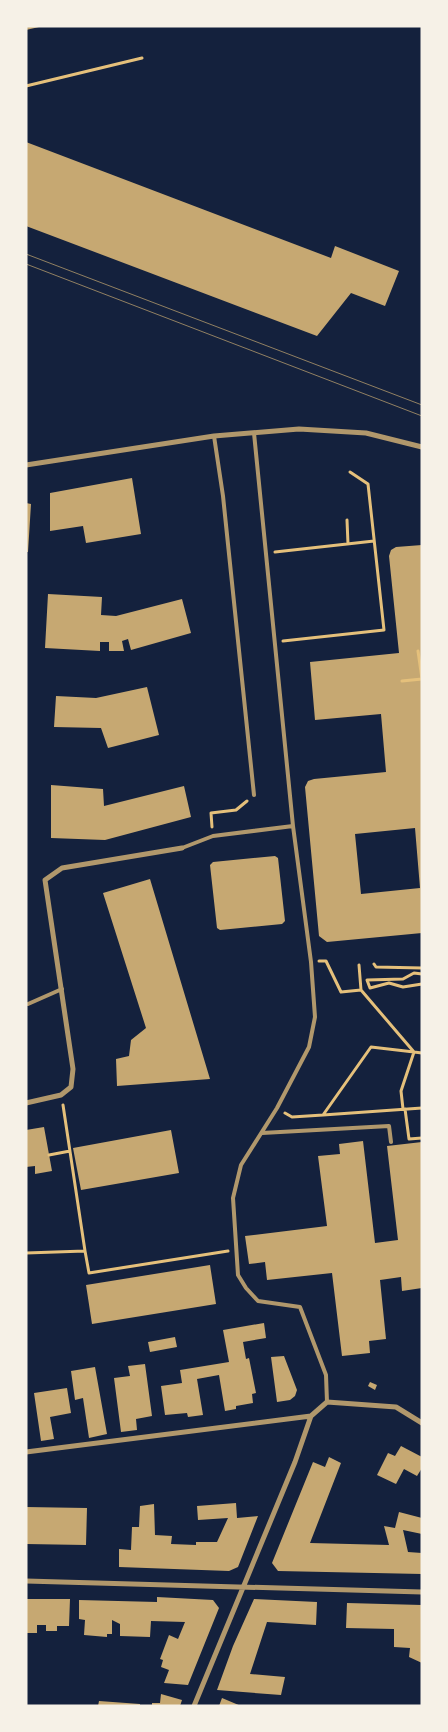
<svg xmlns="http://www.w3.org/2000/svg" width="448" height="1732" font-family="'DejaVu Sans',sans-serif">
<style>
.building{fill:#c6a872;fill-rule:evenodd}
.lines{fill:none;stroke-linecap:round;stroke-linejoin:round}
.path{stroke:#e5c07b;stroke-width:3}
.service{stroke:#b1986c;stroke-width:4}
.minor{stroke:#b1986c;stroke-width:5}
.tram{stroke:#918062;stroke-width:1}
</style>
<rect width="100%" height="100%" fill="#14213d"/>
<!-- building -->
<path class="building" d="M26 26H39V27L26 30Z
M26 142 331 258 335 246 399 271 385 306 351 293 317 336 26 226Z
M132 478 141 534 86 543 83 526 50 531V493Z
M26 503 31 504 28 552H26Z
M422 545V933L327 942 319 936 305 787 308 781 314 779 386 772 381 714 315 720 310 662 399 653 389 556 391 550 396 547ZM415 828 420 888 361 894 355 834Z
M48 594 102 597 101 615 116 616 182 599 191 633 131 650 128 639 122 641 124 651H109V642H100V651L45 648Z
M147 687 159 735 108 748 101 728 54 727 56 696 96 698Z
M51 785 103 789 104 806 184 786 191 817 105 840 51 838Z
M275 856 278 858 285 921 282 924 220 930 217 928 210 865 213 862Z
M150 879 210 1079 117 1086 116 1059 129 1056 131 1040 146 1028 103 893Z
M44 1127 52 1171 35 1174V1166L26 1167V1130Z
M171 1130 179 1173 81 1190 73 1148Z
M363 1141 375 1243 398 1240 387 1146 422 1142V1288L402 1291 401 1277 380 1280 386 1339 369 1341 370 1353 342 1356 332 1273 267 1280 265 1262 249 1264 245 1236 327 1226 318 1156 340 1154 339 1144Z
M210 1265 216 1304 92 1324 86 1285Z
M264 1323 266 1338 243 1342 246 1359 249 1358 256 1393 252 1394 253 1403 236 1406V1409L225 1411 219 1375 197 1379 203 1415 188 1417 187 1413 165 1415 161 1386 182 1383 180 1370 229 1362 223 1330Z
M175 1337 177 1347 150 1352 148 1342Z
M284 1356 297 1390 295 1396 290 1400 277 1402 271 1357Z
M145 1364 152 1416 136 1419 137 1430 121 1432 114 1378 130 1376 128 1366Z
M95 1367 107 1434 89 1438 83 1398 75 1400 71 1371Z
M370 1382 377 1385 375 1390 368 1386Z
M67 1388 71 1413 50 1417 54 1439 41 1441 34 1393Z
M401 1446 422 1457V1468L417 1476 404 1469 396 1484 377 1475 388 1453 395 1456Z
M329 1457 341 1463 310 1543 389 1545 384 1526 395 1528 399 1512 422 1518V1534L403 1530 408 1552 422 1553V1574L278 1571 272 1563 313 1462 325 1467Z
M236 1503 237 1518 258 1516 238 1567 229 1571 119 1567V1549L131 1550 132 1527H139L140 1506 154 1504 155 1535 172 1536 171 1544 196 1545V1542H217L228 1518 198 1520 197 1506Z
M26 1507 87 1508 86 1545 26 1544Z
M157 1597 213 1600 219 1608 188 1685 164 1683 169 1670 161 1667 163 1660 160 1659 169 1635 178 1639 185 1622 151 1621 150 1637 120 1636V1624L112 1620V1634H107V1637L84 1635 85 1620 79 1619V1600L157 1602Z
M26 1599H70L69 1626H57V1631H46V1625H37V1633H26Z
M254 1599 317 1602 316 1625 267 1622 250 1674 285 1677 281 1695 217 1690 233 1646Z
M347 1603 422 1605V1663L409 1657 410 1648 394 1647V1629L346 1628Z
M161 1694 182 1700 180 1706H152V1703H160Z
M222 1698 241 1706H219Z
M99 1701 140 1704V1706H98Z"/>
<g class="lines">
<!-- path -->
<path class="path" d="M26 86 142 58
M347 520 348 544
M275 552 374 541
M283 641 384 630 368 484 350 472
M402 681 422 679 418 651
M212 827 211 813 236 810 247 801
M374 964 376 967 422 968
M359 965 361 990
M422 974 414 973 403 979 367 980 370 988 389 983 403 987 422 984
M63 1105 85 1251
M403 1109 401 1091 414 1052 422 1053
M405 1109 409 1139 422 1138
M285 1113 292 1117 323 1115 371 1047 414 1052 361 990 341 992 326 961H319
M323 1115 422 1108
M49 1155 70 1151
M26 1253 85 1251 89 1273 228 1251"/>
<!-- service -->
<path class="service" d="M254 433 293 826
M214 436 223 496 254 795
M182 848 213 836 293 826 311 962 315 1017 309 1047 277 1108 241 1165 233 1198 238 1275 246 1288 258 1301 300 1307 326 1375 327 1402
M28 1004 62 989
M262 1133 389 1126 391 1142"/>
<!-- minor -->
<path class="minor" d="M26 465 214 436 299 429 366 433 422 447
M26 1103 61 1095 71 1087 73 1069 45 880 62 868 182 848
M26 1452 311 1416 327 1402 396 1407 422 1423
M26 1581 422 1592
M194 1706 295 1462 311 1416"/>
<!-- tram -->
<path class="tram" d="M26 254 422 405
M26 264 422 416"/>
</g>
<!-- border -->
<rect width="448" height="1732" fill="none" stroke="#f6f1e7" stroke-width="55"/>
</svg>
